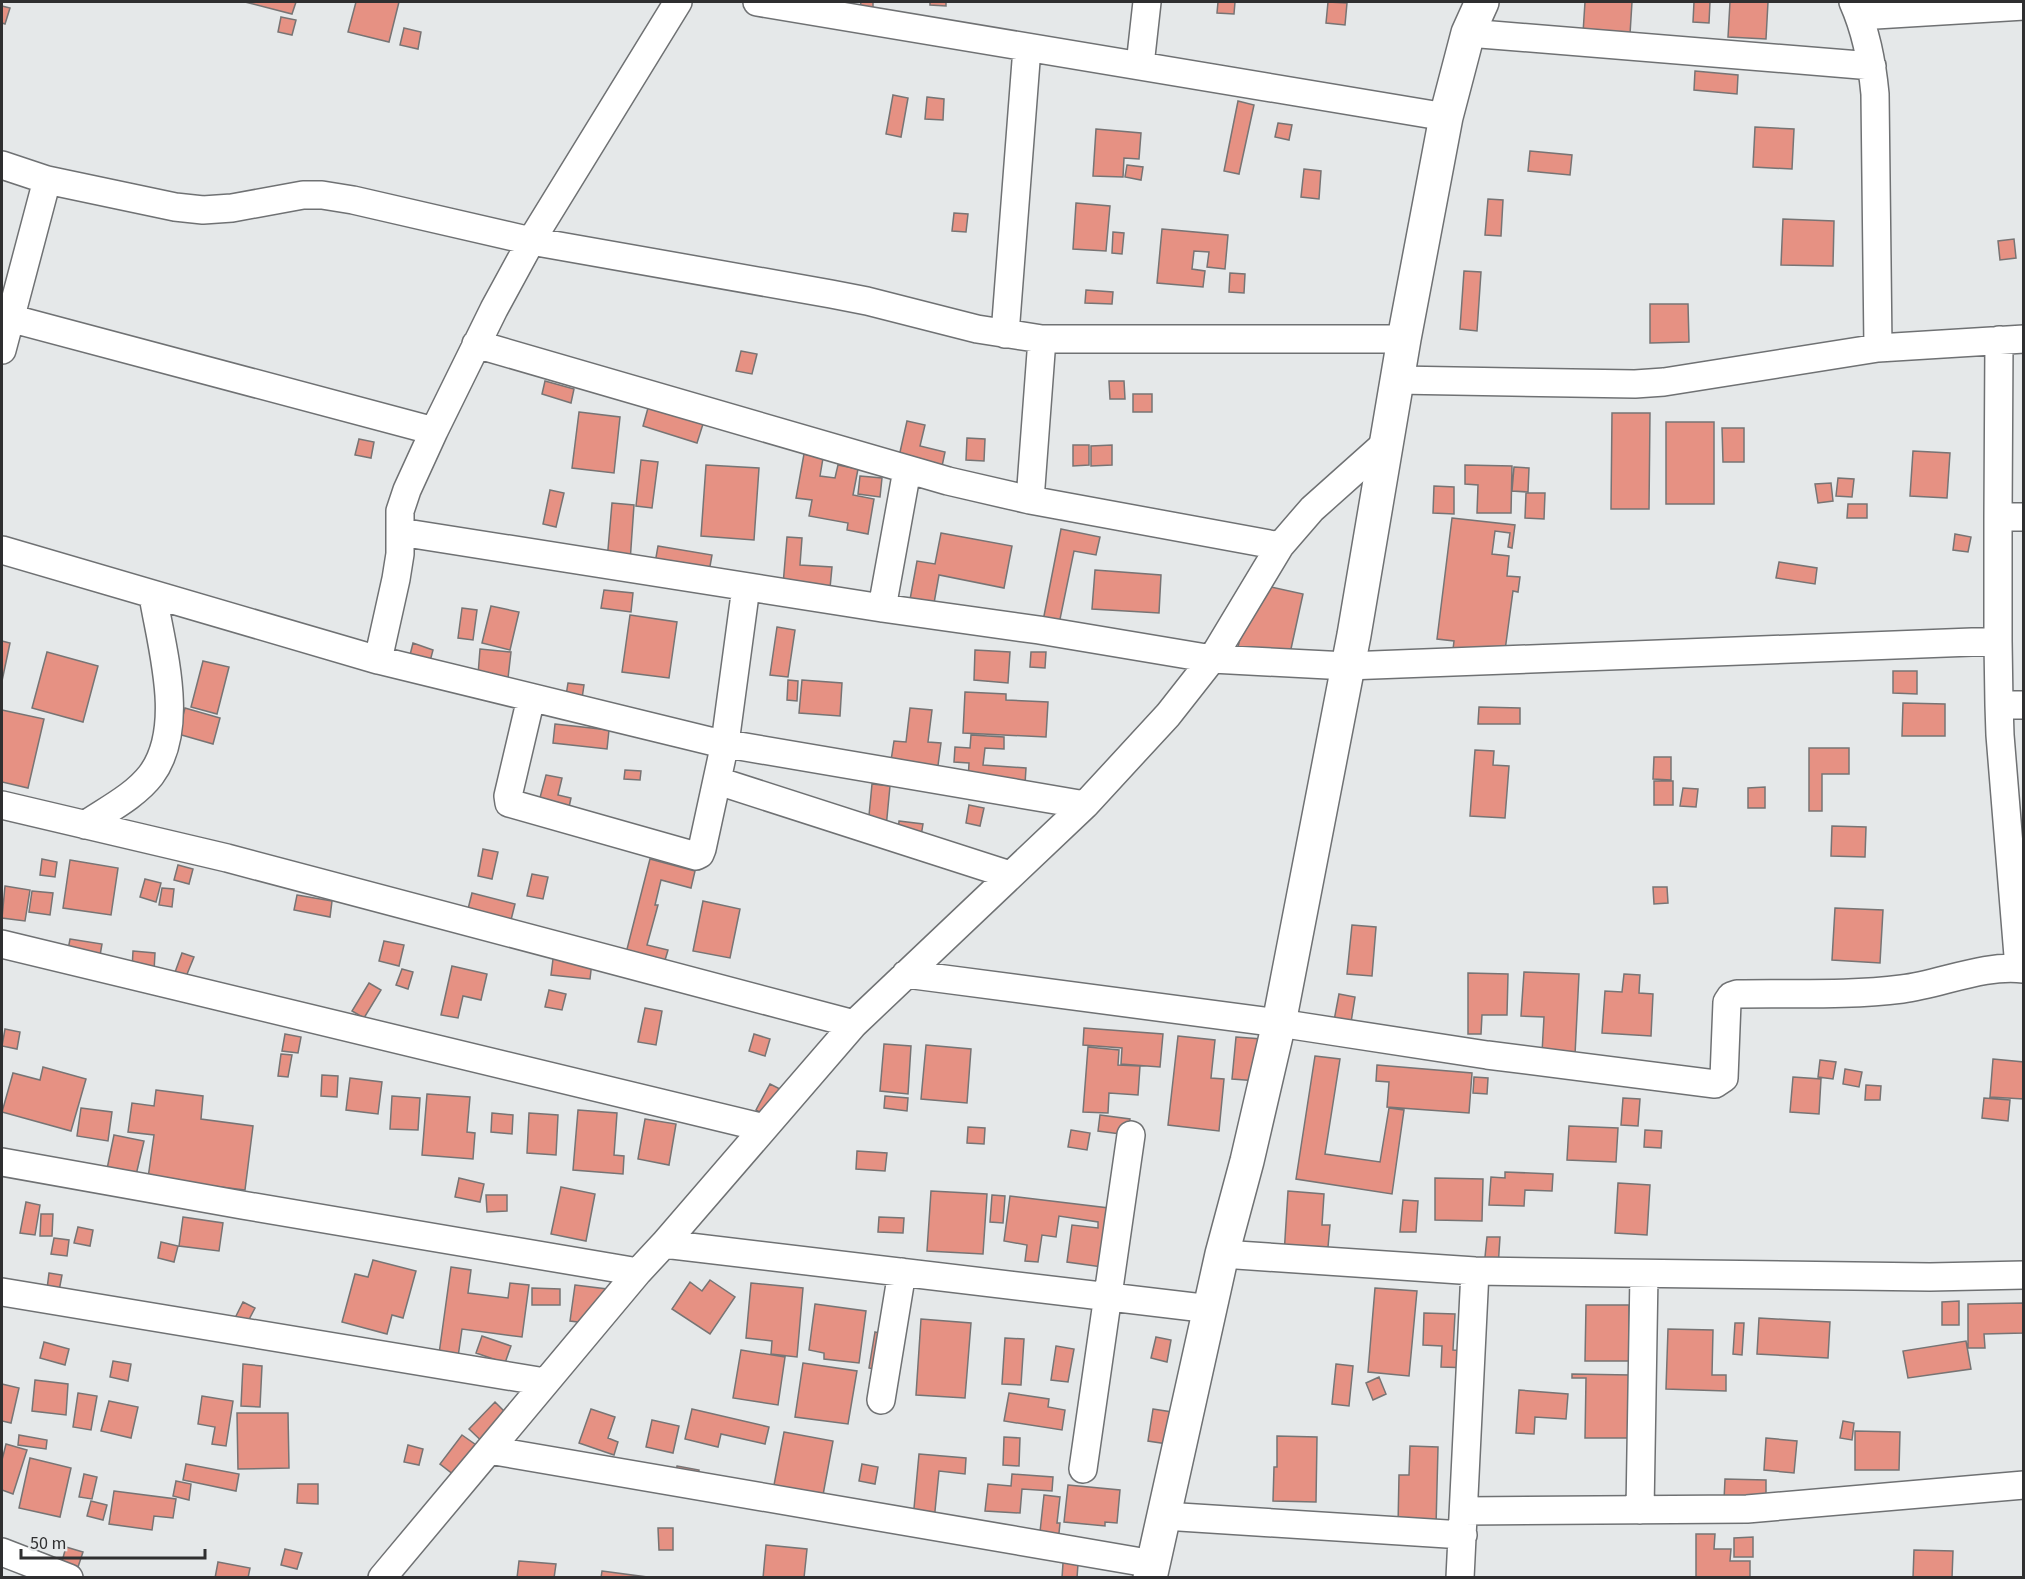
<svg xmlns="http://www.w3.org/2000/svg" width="2025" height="1579" font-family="'Source Sans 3',sans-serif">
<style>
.building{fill:#e69183;stroke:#777474;stroke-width:1.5}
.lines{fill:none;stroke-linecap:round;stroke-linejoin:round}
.minor-casing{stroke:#6f7173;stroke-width:30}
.tertiary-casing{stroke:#6f7173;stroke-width:36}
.minor{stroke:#fff;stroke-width:27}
.tertiary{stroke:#fff;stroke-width:33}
</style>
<rect width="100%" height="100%" fill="#e5e8e9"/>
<!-- building -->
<path class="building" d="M245 2H296L292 14Z
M356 2H399L389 42 348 32Z
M861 2H873V9L860 8Z
M930 2H946V6L930 5Z
M1218 2H1235L1234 14 1217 13Z
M1328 2 1347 3 1345 25 1326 23Z
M1585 2H1632L1630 34 1583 33Z
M1694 2H1710L1709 23 1693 22Z
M1730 2H1768L1766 39 1728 37Z
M2 6 10 8 5 24 2 23Z
M281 17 296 20 292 35 278 32Z
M404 28 421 32 418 49 400 45Z
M1695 71 1738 75 1737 94 1694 90Z
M893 95 908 98 901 137 886 134Z
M927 97 944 99 943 120 925 119Z
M1238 101 1254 105 1239 174 1224 171Z
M1278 123 1292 125 1289 140 1275 137Z
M1755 127 1794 129 1792 169 1753 167Z
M1096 129 1141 133 1139 159 1124 158 1123 177 1093 176Z
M1530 151 1572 155 1570 175 1528 171Z
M1127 165 1143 167 1141 180 1125 177Z
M1304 169 1321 171 1319 199 1301 197Z
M1488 199 1503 200 1501 236 1485 235Z
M1076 203 1110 206 1106 251 1073 249Z
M954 213 968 214 966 232 952 231Z
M1783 219 1834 221 1833 266 1781 265Z
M1162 229 1228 235 1225 269 1207 267 1209 252 1194 251 1192 269 1205 271 1203 287 1157 283Z
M1113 232 1124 233 1122 254 1112 253Z
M2014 239 2016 258 2000 260 1998 241Z
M1464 271 1481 272 1477 331 1460 329Z
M1230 273 1245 274 1244 293 1229 292Z
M1086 290 1113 292 1112 304 1085 303Z
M1650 304H1688L1689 342 1650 343Z
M741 351 757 354 752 374 736 371Z
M545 381 574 389 571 403 542 394Z
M1109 381H1124L1125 399H1110Z
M1133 394H1152V412H1133Z
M648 408 703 424 697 443 643 426Z
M579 412 620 417 614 473 572 468Z
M1612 413H1650L1649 509H1611Z
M907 421 925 425 920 446 945 452 941 471 898 461Z
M1666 422H1714V504H1666Z
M1722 428H1744V462H1723Z
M967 438 985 439 984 461 966 460Z
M359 439 374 442 371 458 355 455Z
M1073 445H1089V465L1073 466Z
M1112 445V465L1091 466V446Z
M1913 451 1950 453 1947 498 1910 496Z
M804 454 823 458 820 476 835 478 838 465 858 469 853 495 874 499 868 534 847 530 848 523 809 516 812 500 796 498Z
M641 460 658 462 652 508 636 506Z
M706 465 759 468 754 540 701 536Z
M1465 465 1512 466 1511 513H1477L1478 485 1465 484Z
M1514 467 1529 468 1528 492 1512 491Z
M860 476 882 478 880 497 858 494Z
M1838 478 1854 479 1852 497 1836 496Z
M1831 483 1833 501 1818 503 1815 484Z
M1434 486 1454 487V514L1433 513Z
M550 490 564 493 556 527 543 524Z
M1526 493H1545L1544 519 1525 518Z
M612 503 634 505 630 562 607 561Z
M1848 504H1867V518H1847Z
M1452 518 1515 525 1512 548 1508 547 1510 533 1495 531 1492 554 1509 556 1507 576 1520 577 1518 592 1513 591 1502 673 1451 666 1454 641 1437 639Z
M1061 529 1100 537 1096 555 1074 551 1058 629 1042 626Z
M941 533 1012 546 1004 588 939 575 933 609 909 605 917 561 935 564Z
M1955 534 1971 537 1968 552 1953 550Z
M787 537 802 538 800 565 832 567 830 588 783 585Z
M658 546 712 555 709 572 655 563Z
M1779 562 1817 568 1815 584 1776 578Z
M1095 570 1161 575 1159 613 1092 609Z
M1253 583 1303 594 1289 658 1238 647Z
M604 590 633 593 631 612 601 608Z
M491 606 519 612 510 650 482 643Z
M462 608 477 610 473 640 458 638Z
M630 615 677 622 669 678 622 672Z
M777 627 795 630 788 677 770 675Z
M2 641 10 643 2 681Z
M413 643 433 650 429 665 409 659Z
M480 649 511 652 508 678 478 675Z
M975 650 1010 652 1008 683 974 680Z
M47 652 98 666 83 722 32 708Z
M1031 652H1046L1045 668 1030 667Z
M203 661 229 667 217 714 191 707Z
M1893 671H1917V694L1893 693Z
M788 680 798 681 797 701 787 700Z
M802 680 842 683 840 716 799 713Z
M568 683 584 685 581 705 565 702Z
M965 692 1006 694V700L1048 702 1046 737 963 733Z
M1903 703 1945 704V736H1902Z
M1479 707 1520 708V724H1478Z
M185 708 220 718 213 744 178 734Z
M910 708 932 710 928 742 941 743 937 773 890 767 894 741 906 742Z
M2 710 44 719 28 788 2 782Z
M555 724 609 730 607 749 553 743Z
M971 735 1004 737V749L985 748 983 765 1026 768 1025 784 968 781 969 763 954 762 955 747 970 748Z
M1809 748H1849V774H1822V811H1809Z
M1475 750 1494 751 1493 765 1509 766 1505 818 1470 816Z
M1654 757H1671V780L1653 779Z
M625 770 641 771 640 780 624 779Z
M546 775 562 778 558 795 571 798 567 816 537 809Z
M1654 781H1673V805H1654Z
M872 784 890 786 886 828 868 826Z
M1765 787V808H1748V788Z
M1683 788 1698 789 1696 807 1680 806Z
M969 805 984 808 980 826 966 823Z
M899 821 923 824 921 836 898 833Z
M1832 826 1866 827 1865 857 1831 856Z
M483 849 498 852 492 879 478 876Z
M42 859 57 862 55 877 40 875Z
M650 859 695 871 691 888 661 880 655 905H658L647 945 668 950 663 967 625 957Z
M70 860 118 868 111 915 63 908Z
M178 865 193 869 189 884 174 880Z
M532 874 548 877 543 899 527 896Z
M145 879 161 883 156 902 140 897Z
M5 886 30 890 25 921 2 918Z
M1653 887H1667L1668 903 1654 904Z
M162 888 174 889 172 907 159 905Z
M32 891 53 893 50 915 29 912Z
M472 893 515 904 510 924 467 913Z
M297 895 332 901 330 917 294 910Z
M703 901 740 909 730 958 693 951Z
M1835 908 1883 910 1880 963 1832 960Z
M1352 925 1376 927 1372 976 1347 974Z
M70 939 102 944 99 961 67 955Z
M384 941 404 945 399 966 379 961Z
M133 951 155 953 154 971 132 969Z
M182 953 194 957 185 979 174 975Z
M553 959 592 962 590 979 551 975Z
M452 966 487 974 481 1000 463 996 458 1018 441 1015Z
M402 969 413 972 408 989 396 985Z
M1524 972 1579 974 1575 1055 1542 1053 1544 1017 1521 1016Z
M1468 973 1508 974 1507 1015H1482L1481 1034H1468Z
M1624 974 1640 975 1639 993 1653 994 1651 1036 1602 1033 1605 991 1622 992Z
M369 983 381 990 364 1018 352 1011Z
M549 990 566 994 562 1010 545 1007Z
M1339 994 1355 997 1350 1029 1333 1026Z
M645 1008 662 1011 656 1045 638 1042Z
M1084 1028 1163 1034 1160 1067 1121 1064 1122 1048 1083 1045Z
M5 1029 20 1032 17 1049 2 1046Z
M285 1034 301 1037 298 1053 282 1051Z
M754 1034 770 1039 765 1056 749 1051Z
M1178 1036 1215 1040 1211 1078 1224 1079 1219 1131 1168 1125Z
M1236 1037 1262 1039 1258 1081 1232 1079Z
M884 1044 911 1046 908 1094 880 1091Z
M926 1045 971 1049 967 1103 921 1099Z
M1088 1047 1119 1050 1118 1065 1140 1066 1138 1095 1109 1093 1108 1113 1083 1112Z
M281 1054 292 1055 288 1077 278 1076Z
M1315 1056 1340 1059 1325 1154 1380 1162 1389 1108 1404 1110 1392 1194 1296 1179Z
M1993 1059 2024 1062V1099L1990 1097Z
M1820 1060 1836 1062 1833 1079 1818 1077Z
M1377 1065 1472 1073 1469 1113 1387 1107 1389 1082 1376 1081Z
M43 1067 86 1079 71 1131 2 1112 13 1073 40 1080Z
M1845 1069 1862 1072 1859 1087 1843 1084Z
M322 1075 338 1076 337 1097 321 1096Z
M1474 1077 1488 1078 1487 1094 1473 1093Z
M1793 1077 1821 1079 1819 1114 1790 1112Z
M350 1078 382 1082 378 1114 346 1110Z
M770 1084 784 1091 770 1118 756 1110Z
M1866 1085 1881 1086 1880 1100H1865Z
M156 1090 203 1096 201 1119 253 1126 245 1190 148 1178 154 1135 128 1132 132 1103 154 1106Z
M427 1094 470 1097 467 1132 475 1133 473 1159 422 1155Z
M392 1096 420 1098 418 1130 390 1129Z
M885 1096 908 1098 907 1111 884 1108Z
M1623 1098 1640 1099 1638 1126 1621 1125Z
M1984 1098 2010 1100 2008 1121 1982 1118Z
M81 1108 112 1112 108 1141 77 1136Z
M578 1110 617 1113 614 1155 624 1156 623 1174 573 1170Z
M492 1113 513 1115 512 1134 491 1132Z
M529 1113 558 1115 556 1155 527 1153Z
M1100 1115 1130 1119 1128 1135 1098 1131Z
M645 1119 676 1124 669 1165 638 1159Z
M1569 1126 1618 1128 1616 1162 1567 1160Z
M968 1127 985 1128 984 1144 967 1143Z
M1071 1130 1090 1133 1087 1150 1068 1147Z
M1645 1130 1662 1131 1661 1148 1644 1147Z
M114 1135 144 1141 136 1175 107 1169Z
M857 1151 887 1153 885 1171 856 1169Z
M1505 1172 1553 1174 1552 1191 1525 1190 1524 1206 1489 1205 1491 1177 1505 1178Z
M459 1178 484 1184 480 1202 455 1197Z
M1435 1178 1483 1179 1482 1221 1435 1220Z
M1618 1183 1650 1185 1647 1235 1615 1233Z
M561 1187 595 1194 586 1241 551 1234Z
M931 1191 987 1194 983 1254 927 1251Z
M1288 1191 1324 1194 1322 1225H1330L1327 1258 1284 1255Z
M486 1195H507V1211L487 1212Z
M992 1195 1005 1196 1003 1223 990 1222Z
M1010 1196 1117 1209 1109 1268 1067 1262 1072 1225 1098 1228V1222L1059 1216 1056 1237 1042 1235 1038 1262 1025 1261 1027 1245 1004 1241Z
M1403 1200 1418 1201 1416 1232H1400Z
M26 1202 40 1205 35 1235 20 1233Z
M41 1214H53L52 1236H40Z
M183 1217 223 1223 219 1251 179 1246Z
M879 1217 904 1218 903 1233 878 1232Z
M78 1227 93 1230 90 1246 74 1243Z
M1487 1237H1500L1498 1268 1484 1267Z
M54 1238 69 1240 67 1256 51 1254Z
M161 1242 178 1246 174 1262 158 1258Z
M373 1260 416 1271 403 1318 392 1315 387 1334 342 1322 355 1274 368 1277Z
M451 1267 471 1270 468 1293 508 1298 510 1283 529 1285 522 1337 462 1329 457 1364 438 1361Z
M49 1273 62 1275 59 1291 47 1289Z
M710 1280 735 1297 710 1334 672 1309 690 1282 702 1291Z
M751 1283 803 1288 797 1357 771 1354 772 1341 746 1338Z
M575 1285 607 1289 602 1325 570 1321Z
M532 1288 560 1289V1305H532Z
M1375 1288 1417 1291 1409 1376 1368 1372Z
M1959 1301V1325H1942V1302Z
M243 1302 255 1308 246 1325 234 1320Z
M2024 1303V1333L1984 1334 1985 1348H1968V1304Z
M815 1304 866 1311 859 1363 824 1359V1353L809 1350Z
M1586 1305H1629V1361H1585Z
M1424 1313 1455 1314 1453 1350 1473 1351 1472 1368 1441 1367 1442 1346 1423 1345Z
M1759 1318 1830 1322 1828 1358 1757 1354Z
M921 1319 971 1323 965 1398 916 1395Z
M1735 1323H1744L1742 1355 1733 1354Z
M1668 1329 1713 1330 1712 1375H1726V1391L1666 1389Z
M875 1332 889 1335 882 1371 869 1368Z
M482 1336 511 1346 505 1363 476 1353Z
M1156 1337 1171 1340 1167 1362 1151 1358Z
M1005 1338 1024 1339 1021 1385 1002 1384Z
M1966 1341 1971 1369 1908 1378 1903 1351Z
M44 1342 69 1349 65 1365 40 1358Z
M1056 1346 1074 1349 1068 1382 1051 1380Z
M741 1350 785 1357 778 1405 733 1398Z
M113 1361 131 1364 128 1381 110 1377Z
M803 1363 857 1371 848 1424 795 1417Z
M243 1364 262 1366 260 1407 241 1406Z
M1336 1364 1353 1366 1349 1406 1332 1404Z
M1572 1374 1630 1375 1629 1438H1585L1586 1378H1572Z
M1379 1377 1386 1394 1373 1400 1366 1383Z
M35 1380 68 1384 66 1415 32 1411Z
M2 1384 19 1388 11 1423 2 1421Z
M1519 1390 1568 1394 1566 1419 1535 1417 1534 1434 1516 1433Z
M78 1393 97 1396 91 1430 73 1427Z
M1009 1393 1049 1399 1048 1407 1065 1410 1062 1430 1004 1421Z
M202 1396 233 1401 226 1446 212 1444 215 1427 198 1424Z
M109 1401 138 1407 131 1438 101 1431Z
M495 1402 517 1424 491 1450 469 1429Z
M591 1409 615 1417 608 1438 618 1442 614 1455 579 1443Z
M692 1409 769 1427 765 1444 721 1434 718 1447 685 1439Z
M1153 1409 1185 1414 1180 1446 1148 1441Z
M237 1413H288L289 1468 238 1469Z
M652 1420 679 1426 673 1453 646 1447Z
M1843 1421 1854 1423 1852 1440 1840 1438Z
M1855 1431 1900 1432 1899 1470H1855Z
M784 1432 833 1441 823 1495 774 1485Z
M19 1435 47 1440 46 1449 18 1445Z
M462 1435 486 1452 463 1482 440 1464Z
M1277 1436 1317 1437 1316 1502 1273 1501 1274 1467H1277Z
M1004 1437 1020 1438 1019 1466 1003 1465Z
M1766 1438 1797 1441 1794 1473 1764 1470Z
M6 1444 27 1450 13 1494 2 1490V1460Z
M408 1445 423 1449 419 1465 404 1462Z
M1410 1446 1438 1447 1436 1527 1398 1526 1399 1475H1409Z
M919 1454 966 1458 965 1474 939 1471 934 1521 913 1519Z
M30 1458 71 1468 60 1517 19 1508Z
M186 1464 239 1474 236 1491 183 1480Z
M862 1464 878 1467 875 1484 859 1481Z
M677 1466 699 1470 696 1483 675 1478Z
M84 1474 97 1477 92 1499 79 1497Z
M1012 1474 1053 1477 1052 1491 1022 1489 1020 1513 985 1511 988 1484 1011 1486Z
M1725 1479 1766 1480V1500H1724Z
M176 1481 191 1484 189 1500 173 1496Z
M298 1484H318V1504L297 1503Z
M1068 1485 1120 1490 1117 1523 1105 1522V1526L1064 1522Z
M114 1491 176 1499 173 1518 154 1516 152 1530 109 1524Z
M1044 1495 1060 1497 1057 1523H1060L1058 1543 1039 1541Z
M91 1501 107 1505 103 1520 87 1516Z
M658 1528H673V1550H659Z
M1696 1534H1715L1714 1549H1731L1730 1561H1750V1578H1696Z
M1753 1537V1557H1734V1538Z
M766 1545 807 1549 804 1578H763Z
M66 1547 83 1552 77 1570 61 1565Z
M285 1549 302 1553 297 1569 281 1565Z
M1914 1550 1953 1551 1952 1578H1913Z
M519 1561 556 1564 554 1578H517Z
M218 1562 250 1568 248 1578H215Z
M1063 1563 1078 1564 1077 1578H1062Z
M602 1571 647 1577V1578H601Z"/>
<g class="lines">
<!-- minor casing -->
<g class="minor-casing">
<path id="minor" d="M757 2 1446 117
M1853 2C1866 31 1872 62 1875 94L1878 348
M1859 16 2024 6
M1468 33 1872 66
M1140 65 1147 2
M2 165 47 180 175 207 203 210 232 208 303 195H322L353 200 531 241 831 294 867 301 977 329 1042 339H1404
M2 316 434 431
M1005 334 1027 48
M476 344 948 481 1030 500 1280 546
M2 350 47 180
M1397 380 1635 384 1664 382 1878 348 2024 339
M1030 500 1042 339
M1998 517 1999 340
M400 532 882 608 1039 630 1212 659 1347 666 1998 641 1999 705H2024
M2 550 378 660 710 741 1085 805
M882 608 907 470
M1998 641V517H2024
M378 660 396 579 400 554V511L407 490 434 431 494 309 531 241 678 2
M531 698 508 796 509 803 696 856 700 854 702 849 725 743 746 587
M1999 705 2000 735 2019 968
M718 781 1010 875
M2 805 227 858 854 1024
M85 825C107 810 135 796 151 775 186 728 162 649 153 596
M2 944 764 1128
M906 974 1279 1023 1487 1055 1715 1084 1724 1078 1727 1002 1731 996 1737 994C1792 993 1848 996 1902 989 1942 984 1983 964 2024 969
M2 1162 242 1205 638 1272
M664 1244 1211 1309
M1222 1254 1475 1271 1930 1277 2024 1275
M2 1292 545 1382
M881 1400 902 1272
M489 1450 1153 1564
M1083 1469 1131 1135
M1640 1510 1644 1274
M1464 1511 1747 1509 2024 1485
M1164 1516 1463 1535
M2 1552 69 1578
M382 1578 638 1272 664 1244 854 1024 1085 805 1168 715 1212 659 1280 546 1312 509 1387 442
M1460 1578 1475 1271"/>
</g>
<!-- tertiary casing -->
<g class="tertiary-casing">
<path id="tertiary" d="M1150 1578 1222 1254 1247 1161 1279 1023 1354 635 1404 339 1446 117 1468 33 1482 2"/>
</g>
<!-- minor -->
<use href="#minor" class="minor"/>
<!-- tertiary -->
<use href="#tertiary" class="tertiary"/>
</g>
<!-- border -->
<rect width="2025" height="1579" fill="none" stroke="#2f2f30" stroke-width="6"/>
<!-- scale -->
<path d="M21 1549v9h184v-9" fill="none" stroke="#2f2f30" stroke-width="3"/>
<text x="30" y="1549" font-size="18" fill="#2f2f30" stroke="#e5e8e9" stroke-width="4.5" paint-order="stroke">50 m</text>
</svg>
